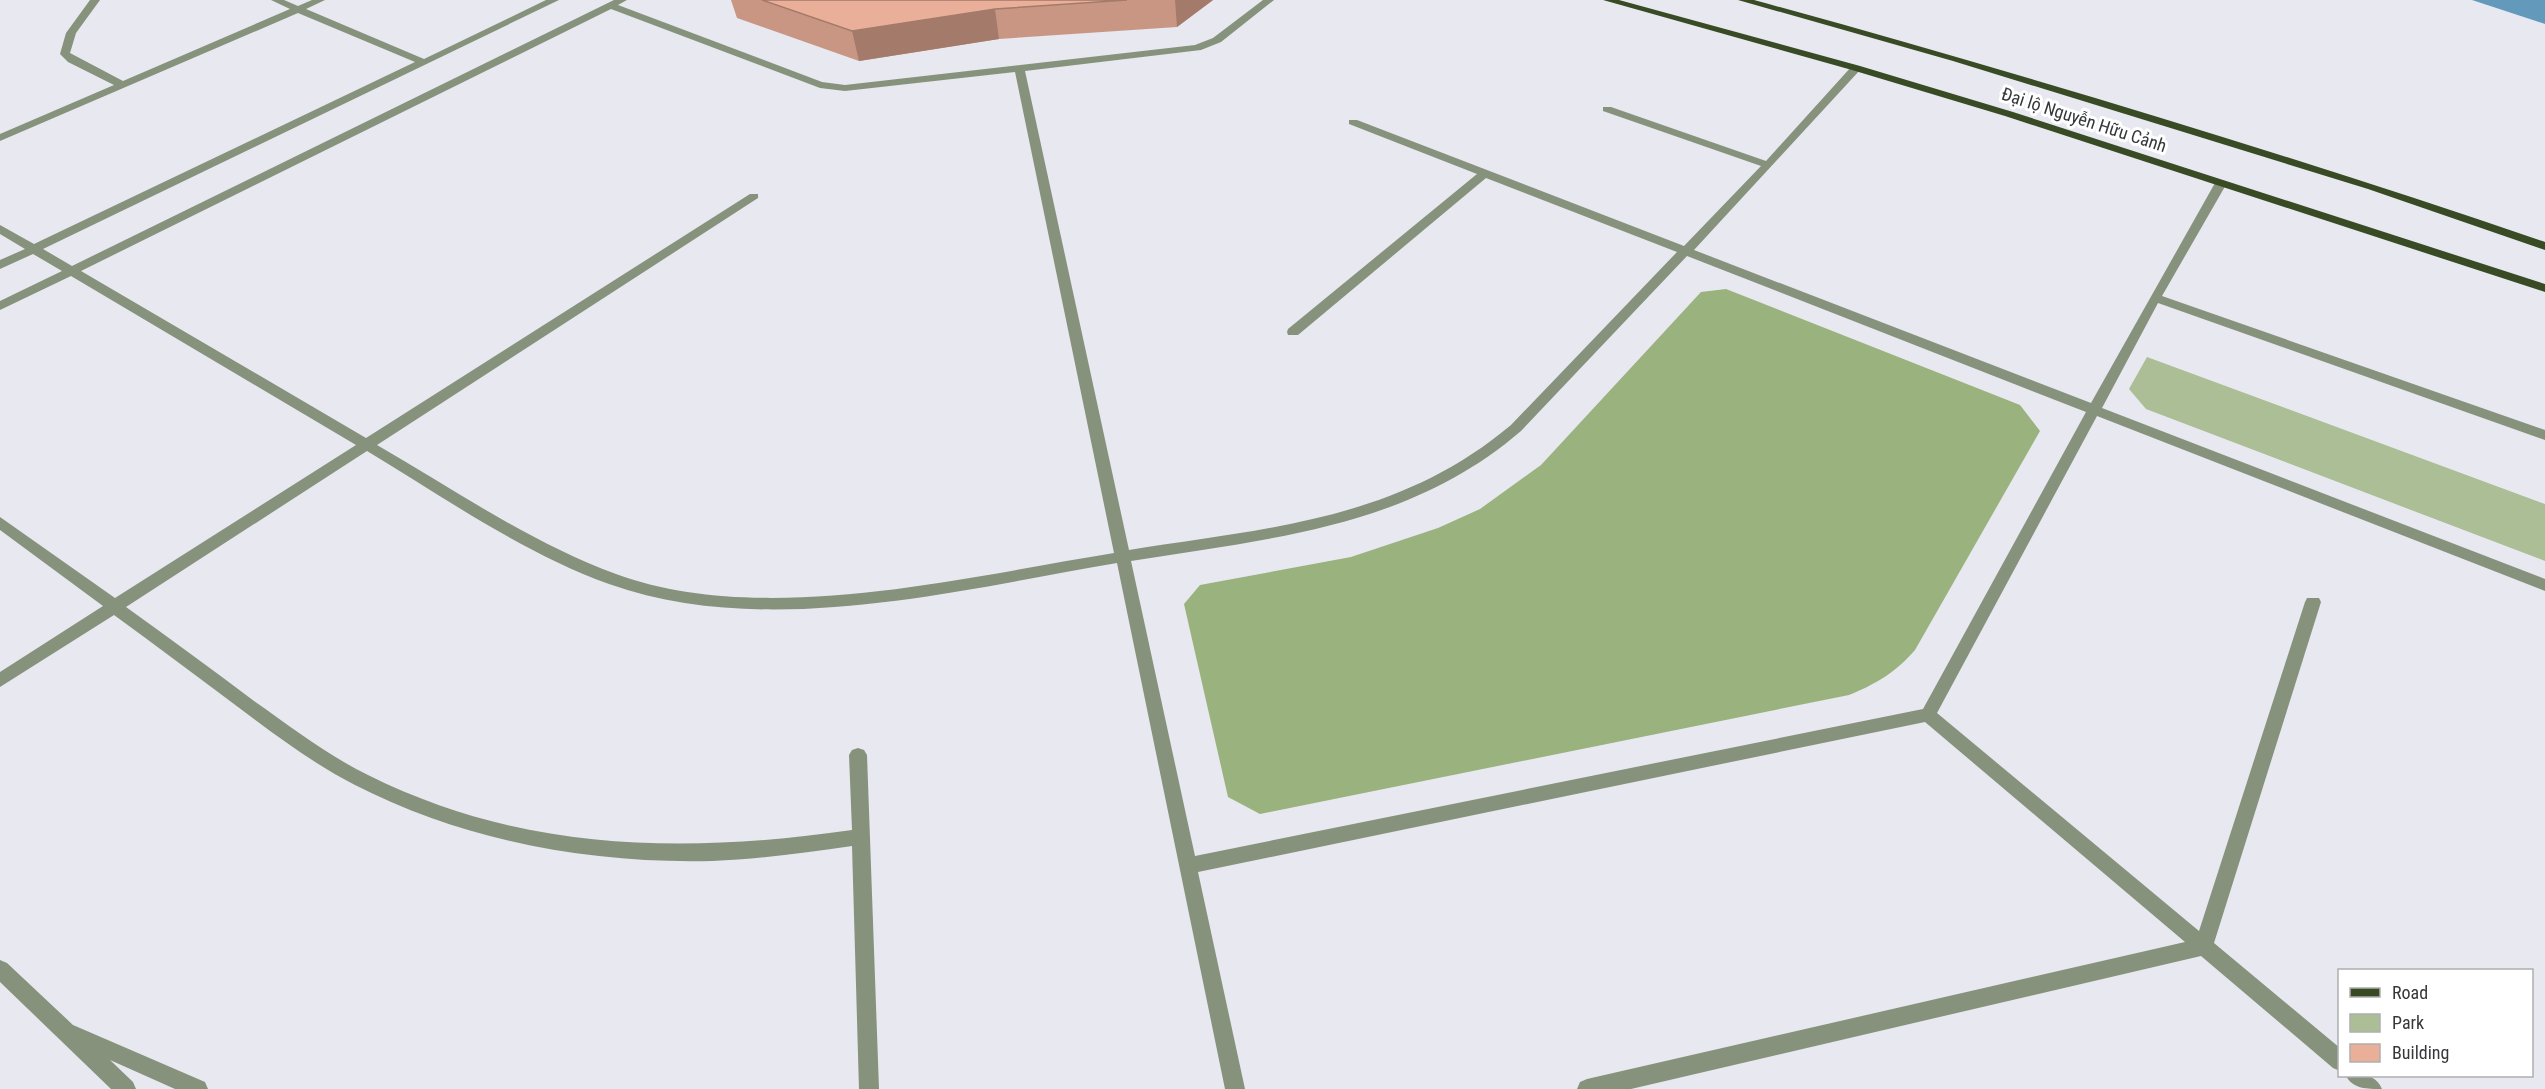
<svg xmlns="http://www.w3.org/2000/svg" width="2545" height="1089" font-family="'Roboto Condensed',sans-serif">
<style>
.green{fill:#abbe95}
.forest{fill:#9ab27e}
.water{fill:#6399bb}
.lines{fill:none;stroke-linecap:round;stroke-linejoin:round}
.minor{fill:#86927c;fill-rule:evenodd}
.major{fill:#384b25;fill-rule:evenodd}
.wall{fill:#c99684}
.shaded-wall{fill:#a47a6b}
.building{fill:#eaaf99;stroke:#a47a6b;stroke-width:1.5}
.labels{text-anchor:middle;stroke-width:6;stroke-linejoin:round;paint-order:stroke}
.far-street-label{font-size:18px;fill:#36373a;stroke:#fff}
</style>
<rect width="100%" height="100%" fill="#e7e8f0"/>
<!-- green -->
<path class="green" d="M2147 357 2545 504V561L2146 409 2129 389Z"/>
<!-- forest -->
<path class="forest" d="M1726 289 2020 405 2040 431 1915 650C1896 672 1876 684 1849 695L1260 814 1228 797 1184 604 1200 585 1351 557 1438 528 1480 509 1541 465 1701 292Z"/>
<!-- water -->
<path class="water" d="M2472 0H2545V24Z"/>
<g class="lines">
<!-- minor -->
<path class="minor" d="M90 0H100L76 33 70 53 123 81 290 9 271 0H284L298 6 312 0H325L306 9 424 59 546 0H559L43 249 72 266 614 0H627L618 5 822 82 845 85 1195 45 1213 38 1263 0H1274L1221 42 1201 50 1025 71 1129 550C1268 528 1398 520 1511 425L1677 252 1486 178 1298 335H1288L1287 332 1288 329 1477 174 1349 124V120H1357L1684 246 1761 166 1603 111V107H1611L1766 161 1852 66H1860V70L1694 250 2091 403 2215 183 2221 180 2225 181 2227 183 2162 296 2545 430V440L2158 303 2102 408 2545 579V591L2097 416 1937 713 2199 931 2305 602 2307 598H2319L2321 602 2214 943 2340 1048V1071L2333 1068 2201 956 1631 1089H1577L1580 1082 1587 1079 2185 942 1925 722 1198 872 1245 1089H1225L1117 563C958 590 765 640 609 584 523 553 445 498 367 451L126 607C169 638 212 669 254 701 291 727 327 755 368 775 522 852 685 854 852 830L849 755 852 750 858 748 864 750 867 755 879 1089H859L852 846C805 853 759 859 712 861 590 864 464 841 355 785 314 764 278 737 242 710 199 678 157 646 114 615L0 687V672L103 606 0 530V517L115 598 356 445 71 276 0 310V301L62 271 33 254 0 269V260L25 249 0 234V225L34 244 415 62 298 13 0 141V134L114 85 68 62 60 54 66 33ZM611 9 820 88 845 91 1015 72 1114 553C964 577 762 628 616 574 531 543 455 490 377 445L758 198V194H750L366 438 81 271ZM1687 256 2086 412 1923 709 1195 856 1131 561C1272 538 1408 528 1521 431Z
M0 960 7 963 73 1025 205 1082 208 1089H175L110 1060 133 1082 136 1089H111L0 982Z
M2346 1076C2361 1075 2375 1073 2382 1089 2367 1089 2353 1089 2346 1076Z"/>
<!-- major -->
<path class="major" d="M1603 0H1619L1860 66 2013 112 2545 284V292L2005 116 1852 70Z
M1738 0H1754C2020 73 2284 153 2545 242V250L2368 189 1953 61Z"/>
</g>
<!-- wall -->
<path class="wall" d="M731 0H1213L1177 27 999 39 859 61 737 18Z"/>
<!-- shaded-wall -->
<path class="shaded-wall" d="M1175 0H1213L1177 27Z
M995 9 999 39 859 61 852 31Z"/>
<!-- building -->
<path class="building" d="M762 0H1127L995 9 852 31Z"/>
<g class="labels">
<!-- far-street labels -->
<g class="far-street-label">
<text transform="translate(2084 120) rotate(18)" y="6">Đại lộ Nguyễn Hữu Cảnh</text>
</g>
</g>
<!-- legend -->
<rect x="2338" y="969" width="195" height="108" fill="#ffffff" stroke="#afafb0" stroke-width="1.5"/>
<rect x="2350" y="988" width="30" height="9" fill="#384b25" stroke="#afafb0" stroke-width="1.5"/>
<text x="2392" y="999" font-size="18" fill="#36373a">Road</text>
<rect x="2350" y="1014" width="30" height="18" fill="#abbe95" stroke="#afafb0" stroke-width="1.5"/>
<text x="2392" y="1029" font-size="18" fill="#36373a">Park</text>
<rect x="2350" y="1044" width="30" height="18" fill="#eaaf99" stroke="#afafb0" stroke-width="1.5"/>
<text x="2392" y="1059" font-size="18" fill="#36373a">Building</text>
</svg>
